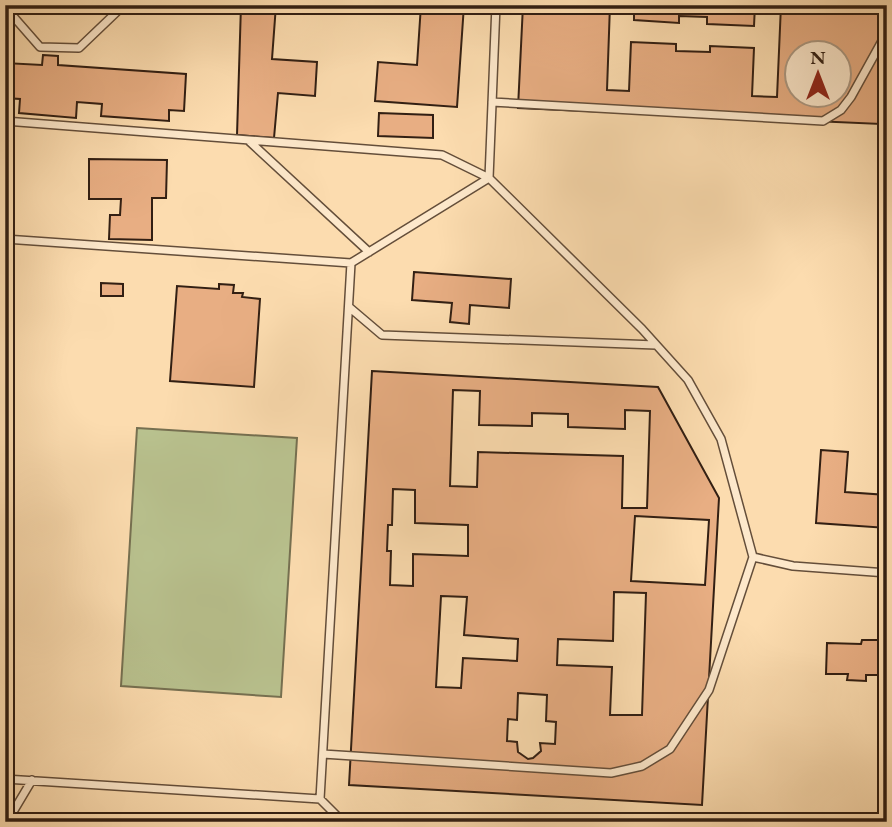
<svg xmlns="http://www.w3.org/2000/svg" width="892" height="827" font-family="'EB Garamond',serif">
<style>
.green{fill:#b9c28f;stroke:#767051;stroke-width:2}
.building{fill:#e8ae83;stroke:#321f13;stroke-width:2;fill-rule:evenodd}
.lines{fill:none;stroke-linecap:round;stroke-linejoin:round}
.lane-casing{stroke:#644e3a;stroke-width:10}
.lane{stroke:#fde8cb;stroke-width:7}
</style>
<rect width="100%" height="100%" fill="#fcdcaf"/>
<filter id="stains"><feTurbulence type="fractalNoise" baseFrequency=".00286" numOctaves="4"/><feColorMatrix values="0 0 0 0 .2 0 0 0 0 .09 0 0 0 0 .02 0 0 0 .5 -.17"/></filter>
<radialGradient id="worn" r=".72"><stop offset=".6" stop-color="#630" stop-opacity="0"/><stop offset="1" stop-color="#630" stop-opacity=".3"/></radialGradient>
<!-- green -->
<path class="green" d="M137 428 297 438 281 697 121 686Z"/>
<!-- building -->
<path class="building" d="M241 5H276L272 59 317 62 315 96 278 93 274 138 237 135Z
M421 5H464L457 107 375 101 378 62 417 65Z
M523 5H887L881 124 518 108ZM798 52H840V94H798Z
M610 5H634V20L679 23V16L707 17V24L754 26 755 5H781L777 97 752 96 754 48 710 46V52L676 51V44L631 42 629 91 607 90Z
M43 55 58 56V65L186 74 184 111 169 110V121L101 116 102 104 77 102 76 118 19 113 20 99 5 98V63L42 65Z
M379 113 433 115V138L378 136Z
M89 159 167 160 166 198H152V240L109 239 110 215H120L121 199H89Z
M414 272 511 279 509 308 470 305 469 324 450 322 452 303 412 300Z
M101 283 123 284V296H101Z
M219 284 234 285 233 293H243L242 297 260 299 254 387 170 381 177 286 219 289Z
M372 371 658 387 719 498 702 805 349 785Z
M453 390 480 391 479 425 532 426V413L568 414V427L625 429V410L650 411 647 508H622L623 456 478 452 477 487 450 486Z
M821 450 848 452 845 492 887 495V528L816 523Z
M393 489 415 490V523L468 525V556L413 554V586L390 585 391 551H387L388 525H392Z
M635 516 709 520 705 585 631 581Z
M614 592 646 593 642 715H610L612 667 557 665 558 639 613 641Z
M441 596 467 597 464 635 518 639 517 661 463 658 461 688 436 687Z
M862 640H884V644H887V675H866V681L847 680 848 674H826L827 643 861 644Z
M518 693 547 695 546 721 556 722 555 744 540 743 541 751 533 758 528 759 518 752 517 742 507 741 508 719 517 720Z"/>
<g class="lines">
<!-- lane casing -->
<g class="lane-casing">
<path id="lane" d="M5 7 40 47 79 48 124 5
M492 102 823 121 841 110 851 97 887 32
M5 121 442 155 489 178 642 329 688 380 721 439 753 557 793 566 887 573
M249 141 369 252
M5 239 351 263 489 178 496 5
M349 307 382 335 656 345
M323 754 611 773 642 766 670 749 709 690 753 557
M5 779 320 799 351 263
M320 799 343 822
M7 822 32 780"/>
</g>
<!-- lane -->
<use href="#lane" class="lane"/>
</g>
<!-- margin -->
<rect width="892" height="827" fill="none" stroke="#fcdcaf" stroke-width="28"/>
<rect x="7" y="7" width="878" height="813" fill="none" stroke="#321f13" stroke-width="3.5"/>
<rect x="14" y="14" width="864" height="799" fill="none" stroke="#321f13" stroke-width="2"/>
<!-- north arrow -->
<g transform="translate(818 74)"><circle r="33" fill="#fde8cb" stroke="#ac9881" stroke-width="2"/>
<path d="M0-5L12 26L0 18L-12 26Z" fill="#8f2418"/>
<text y="-10" font-size="19" font-weight="bold" text-anchor="middle" fill="#321f13">N</text>
</g>
<rect width="100%" height="100%" filter="url(#stains)"/>
<rect width="100%" height="100%" fill="url(#worn)"/>
</svg>
